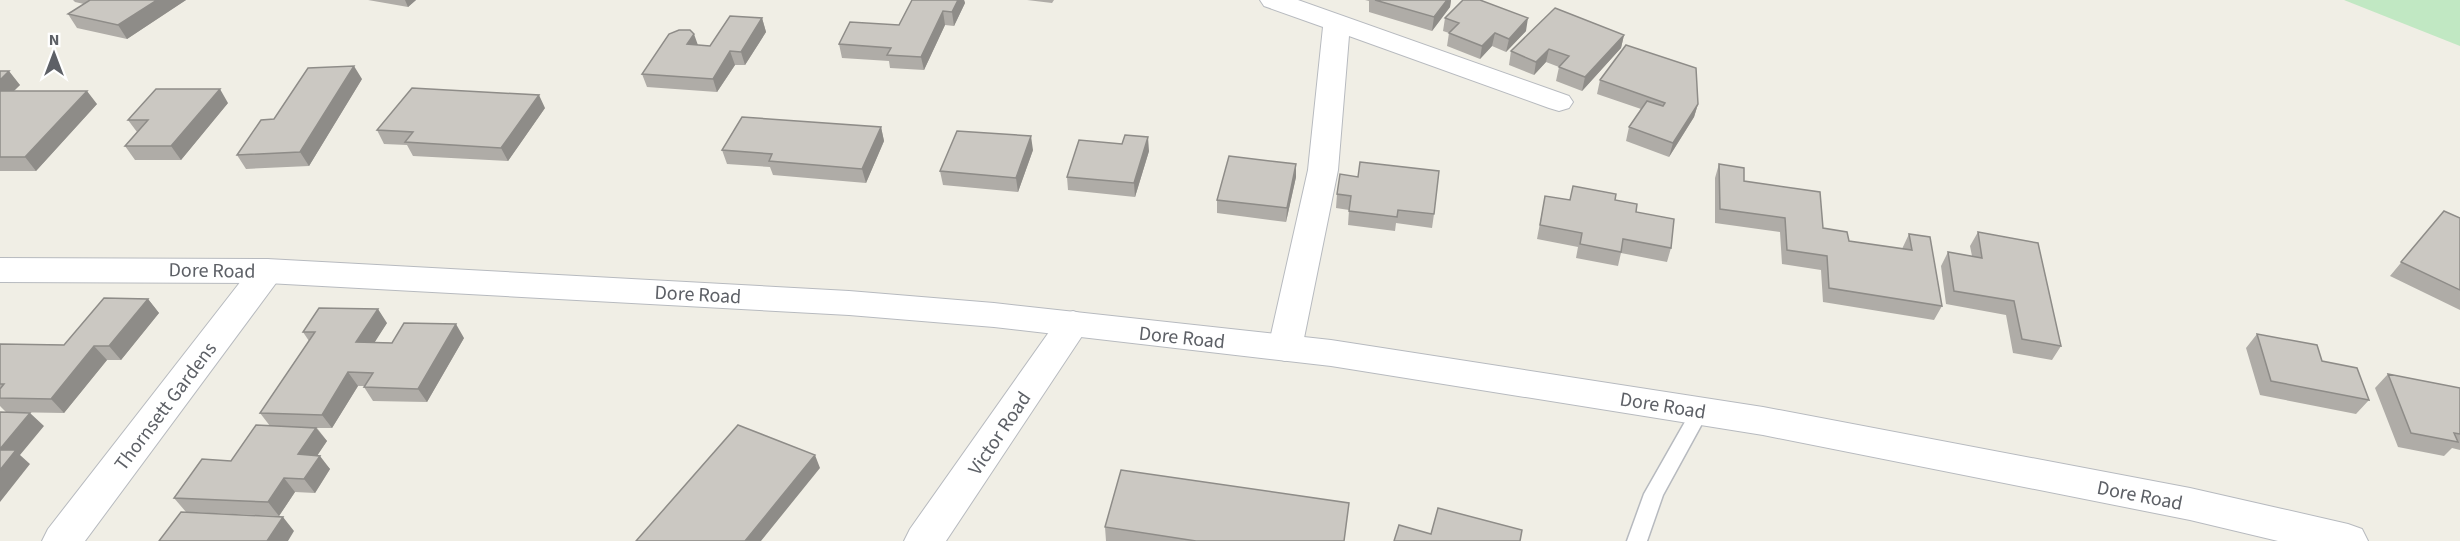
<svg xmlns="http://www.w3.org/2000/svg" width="2460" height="541" font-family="'Source Sans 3',sans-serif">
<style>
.green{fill:#c1e8c3}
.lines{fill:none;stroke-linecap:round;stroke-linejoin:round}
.service-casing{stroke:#b7babf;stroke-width:3}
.minor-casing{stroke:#b7babf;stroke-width:2}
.tertiary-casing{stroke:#b7babf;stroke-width:2}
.service{fill:#fff;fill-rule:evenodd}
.minor{fill:#fff;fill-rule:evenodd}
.tertiary{fill:#fff;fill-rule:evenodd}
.wall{fill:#afaca7}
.shaded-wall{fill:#8e8c88}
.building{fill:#cbc8c2;stroke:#8e8c88;stroke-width:1.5}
.labels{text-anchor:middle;stroke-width:6;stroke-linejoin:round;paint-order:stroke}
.street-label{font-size:20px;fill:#5d6066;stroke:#fff}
</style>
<rect width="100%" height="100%" fill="#f0eee5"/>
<!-- green -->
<path class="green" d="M2344 0H2460V46Z"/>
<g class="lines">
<!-- service casing -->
<g class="service-casing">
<path id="service" d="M1700 404 1706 406 1709 411 1663 495 1647 541H1627L1644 494 1694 406Z"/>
</g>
<!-- minor casing -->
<g class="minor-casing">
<path id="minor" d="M1260 0H1298L1569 96 1573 102 1569 108 1559 111 1549 108 1349 36 1338 170 1302 348 1297 357 1285 361 1273 357 1268 348 1308 170 1323 27 1264 6Z
M267 259 279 263 284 271 279 279 85 541H42L48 529 255 263Z
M1073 311 1085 315 1090 324 946 541H904L910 529 1061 315Z"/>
</g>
<!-- tertiary casing -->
<g class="tertiary-casing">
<path id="tertiary" d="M0 258 267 259 849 291 994 303 1331 340 1763 407 2190 488 2348 524 2362 529 2368 541H2278L2190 520 1763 435 1331 366 994 327 849 315 267 283 0 282Z"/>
</g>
<!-- service -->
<use href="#service" class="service"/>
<!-- minor -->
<use href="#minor" class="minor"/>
<!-- tertiary -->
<use href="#tertiary" class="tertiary"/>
</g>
<!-- wall -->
<path class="wall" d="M73 0H186L127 39 77 28 68 14 84 4 75 2Z
M368 0H416L408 7Z
M912 0H964L965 3 954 26 945 25 924 70 890 68 889 61 842 58 839 44 899 25Z
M1027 0H1054L1052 3Z
M1365 0H1451L1450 7 1432 31 1369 12V1Z
M762 18 766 32 745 65H735L717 92 647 87 642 74 698 45 710 46Z
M1445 18 1526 31 1506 52 1492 46 1480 59 1447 46 1449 33 1443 31Z
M1624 35 1621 48 1582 91 1556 81 1559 67 1546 62 1534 75 1509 65 1511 51Z
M0 71 20 85 13 91 97 104 36 171H0Z
M362 79 309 166 246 169 237 155 274 119Z
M1600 80 1698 104 1694 117 1669 157 1626 141 1629 127 1641 109 1597 94Z
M228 103 181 160H135L125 146 137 132 128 120Z
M545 108 508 161 413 156 407 145 384 144 377 130Z
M881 127 884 141 866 183 773 175 770 167 727 164 722 150Z
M1122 144 1149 151 1135 197 1068 190 1067 177Z
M1033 150 1018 192 943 185 940 171Z
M1719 164 1744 181 1823 228 1849 241 1902 249 1909 234 1942 306 1934 320 1823 302 1821 270 1782 264 1780 232 1715 223V178Z
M1340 174 1434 214 1432 228 1396 223 1395 231 1348 225 1349 210 1336 208 1337 194Z
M1296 177 1286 222 1217 213V200Z
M1573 186 1615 200 1671 248 1667 262 1621 253 1618 266 1576 258 1578 247 1537 239 1545 196 1570 200Z
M2444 211 2460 218V310L2390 276Z
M1978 232 2061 346 2052 360 2013 353 2006 315 1946 304 1941 266 1948 252 1972 256 1970 246Z
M148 299 159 313 121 360H107L64 413 6 412 0 406V344L64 345Z
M387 323 374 342 392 343 464 338 427 402 373 401 364 387 365 386H358L332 428H317L327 441 317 455 330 469 315 493 295 492 279 516 186 512 174 498 231 461 270 426 260 413 309 341 303 332Z
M2257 334 2322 361 2369 400 2356 414 2260 395 2246 348Z
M2388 374 2460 388V450L2452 448 2444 456 2398 447 2375 388Z
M1105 527 1344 541H1106Z"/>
<!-- shaded-wall -->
<path class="shaded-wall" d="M157 0H186L127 39 118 25Z
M405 0H416L408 7Z
M958 0H964L965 3 954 26 952 12Z
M1447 0H1451L1450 7 1432 31 1434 17Z
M943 11 945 25 924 70 921 57Z
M762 18 766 32 745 65 741 52Z
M1528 18 1526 31 1506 52 1509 39Z
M1495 33 1492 46 1480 59 1482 46Z
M694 34 699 48 687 44Z
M1624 35 1621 48 1582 91 1585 77Z
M1549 49 1546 62 1534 75 1536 62Z
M730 51 735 65 717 92 713 79Z
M354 66 362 79 309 166 300 152Z
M9 71 20 85 0 105V80Z
M220 89 228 103 181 160 171 146Z
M87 91 97 104 36 171 25 157Z
M539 95 545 108 508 161 501 148Z
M1698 104 1694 117 1669 157 1673 143Z
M881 127 884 141 866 183 862 169Z
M1031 136 1033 150 1018 192 1016 178Z
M1148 137 1149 151 1135 197 1134 183Z
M1296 164V177L1286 222 1287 208Z
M148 299 159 313 121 360 109 346Z
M378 309 387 323 366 356 356 342Z
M456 324 464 338 427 402 418 389Z
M94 346 107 360 64 413 51 399Z
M348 372 358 386 332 428 322 415Z
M30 413 44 426 20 455 30 464 0 502V449Z
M316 428 327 441 309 468 298 454Z
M815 455 820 468 761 541H745Z
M320 456 330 469 315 493 304 479Z
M284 478 295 492 279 516 268 502Z
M283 517 294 531 288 541H267Z"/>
<!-- building -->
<path class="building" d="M90 0H157L118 25 68 14Z
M912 0H958L952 12 943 11 921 57 887 55 891 48 839 44 850 22 899 25Z
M1375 0H1447L1434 17Z
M1463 0H1480L1528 18 1509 39 1495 33 1482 46 1449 33 1459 23 1445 18Z
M1555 8 1624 35 1585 77 1559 67 1569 56 1549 49 1536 62 1511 51Z
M730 16 762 18 741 52 730 51 713 79 642 74 669 34 679 30H690L694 34 687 44 710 46Z
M1626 45 1696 68 1698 104 1673 143 1629 127 1647 101 1663 106 1665 103 1600 80Z
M354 66 300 152 237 155 261 120 274 119 308 68Z
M0 71H9L0 80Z
M412 88 539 95 501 148 405 142 413 132 377 130Z
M156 89H220L171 146H125L148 120H128Z
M0 91H87L25 157H0Z
M742 117 881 127 862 169 769 161 772 154 722 150Z
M957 131 1031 136 1016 178 940 171Z
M1125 135 1148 137 1134 183 1067 177 1079 140 1122 144Z
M1229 156 1296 164 1287 208 1217 200Z
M1360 162 1439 171 1434 214 1398 210 1397 217 1349 211 1351 196 1337 194 1340 174 1358 177Z
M1719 164 1744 168V181L1820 192 1823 228 1847 232 1849 241 1912 250 1909 234 1930 237 1942 306 1829 288 1827 256 1787 250 1785 218 1720 209Z
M1573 186 1616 194 1615 200 1637 204 1636 212 1674 219 1671 248 1623 239 1621 252 1580 244 1582 233 1540 225 1545 196 1570 200Z
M2444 211 2460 218V290L2401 262Z
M1978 232 2038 243 2061 346 2022 339 2014 301 1954 291 1948 252 1982 258Z
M104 298 148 299 109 346H94L51 399 0 398V389L4 384H0V344L64 345Z
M319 308 378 309 356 342 392 343 404 323 456 324 418 389 364 387 373 373 348 372 322 415 260 413 315 332H303Z
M2257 334 2317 345 2322 361 2357 368 2369 400 2271 381Z
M2388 374 2460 388V434L2454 433 2458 442 2411 433Z
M0 412 30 413 0 449Z
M256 425 316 428 298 454 320 456 304 479 284 478 268 502 174 498 202 459 231 461Z
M738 425 815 455 745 541H636Z
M0 450H16L0 470Z
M1121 470 1349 503 1344 541H1196L1105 527Z
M1438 508 1522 530 1520 541H1394L1399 525 1431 534Z
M181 512 283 517 267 541H159Z"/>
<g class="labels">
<!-- street labels -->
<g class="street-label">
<text transform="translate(212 270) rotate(1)" y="7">Dore Road</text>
<text transform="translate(698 294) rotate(3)" y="7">Dore Road</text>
<text transform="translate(1182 337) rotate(6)" y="7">Dore Road</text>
<text transform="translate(1663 405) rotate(9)" y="7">Dore Road</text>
<text transform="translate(165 406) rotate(-53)" y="7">Thornsett Gardens</text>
<text transform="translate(999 433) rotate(-56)" y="7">Victor Road</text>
<text transform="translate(2140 495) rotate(11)" y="7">Dore Road</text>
</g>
</g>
<!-- north arrow -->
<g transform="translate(54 54)" stroke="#ffffff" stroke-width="4.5" paint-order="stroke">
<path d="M0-4.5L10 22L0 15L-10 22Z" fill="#5d6066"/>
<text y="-9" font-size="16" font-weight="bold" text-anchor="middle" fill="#5d6066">N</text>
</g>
</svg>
